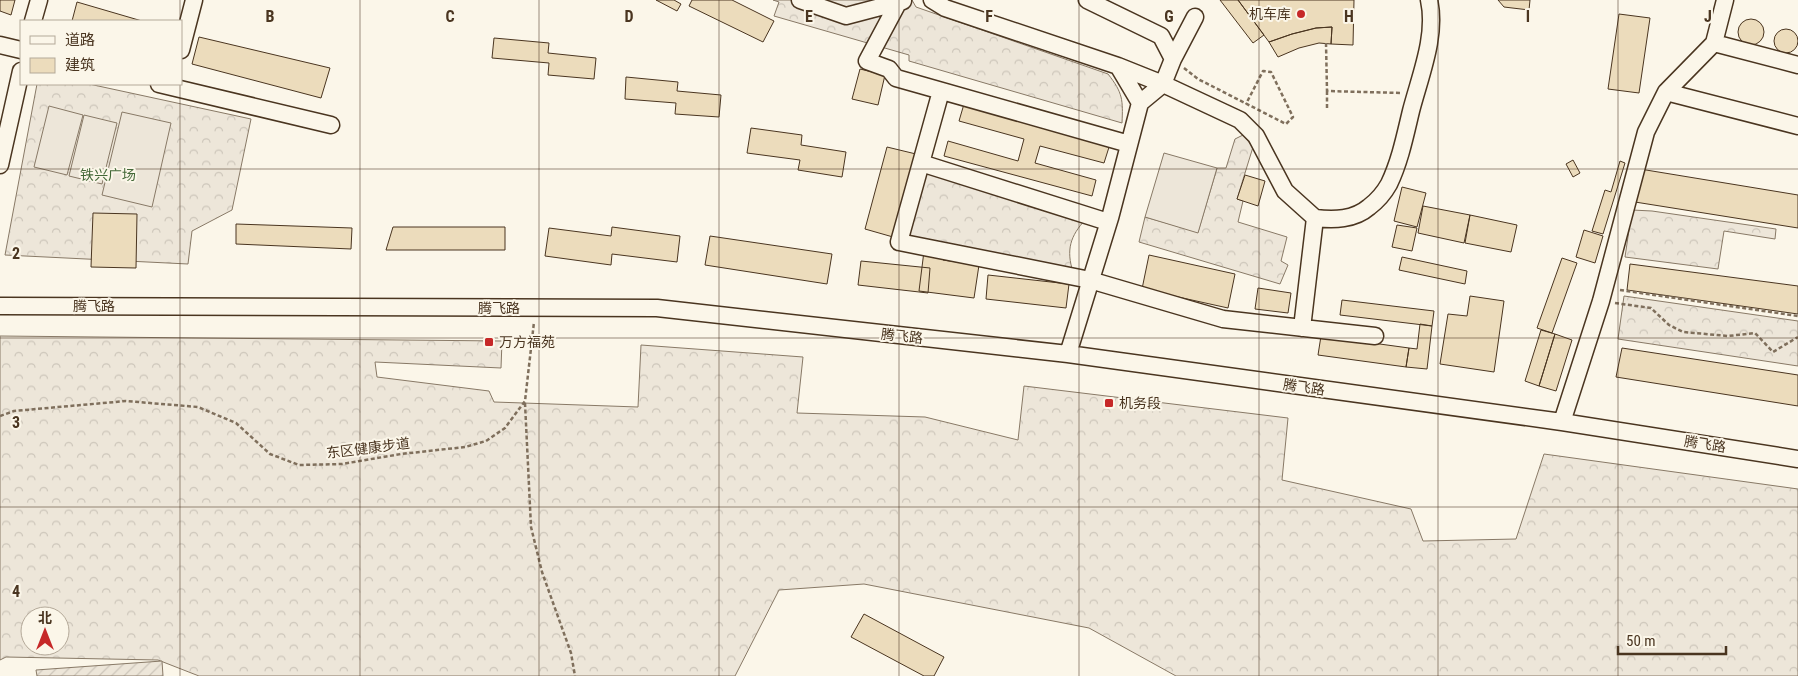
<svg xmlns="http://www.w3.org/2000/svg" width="1798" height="676" font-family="'Roboto Condensed','Noto Sans SC',sans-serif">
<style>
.forest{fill:url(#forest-crowns);stroke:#887966;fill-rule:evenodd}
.garden{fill:url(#garden-furrows);stroke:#887966}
.pitch{fill:#ede6d9;stroke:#887966}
.building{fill:#ecdcbc;stroke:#4a3520}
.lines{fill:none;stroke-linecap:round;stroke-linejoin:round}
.minor-casing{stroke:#4a3520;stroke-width:19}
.path{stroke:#7f6f5c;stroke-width:2.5;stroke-dasharray:4 2.5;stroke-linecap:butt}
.minor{stroke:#fbf6e9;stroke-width:16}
.grid{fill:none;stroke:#4a3520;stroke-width:1;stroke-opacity:0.55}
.poi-dot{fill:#c62828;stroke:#fbf6e9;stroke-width:2}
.labels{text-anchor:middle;stroke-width:4;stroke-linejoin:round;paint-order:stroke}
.poi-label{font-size:14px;fill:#4a3520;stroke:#fbf6e9;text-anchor:start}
.park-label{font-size:14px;fill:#436837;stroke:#fbf6e9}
.street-label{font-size:14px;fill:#4a3520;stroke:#fbf6e9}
.grid-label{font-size:16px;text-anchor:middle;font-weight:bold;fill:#4a3520;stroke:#fbf6e9;stroke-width:4;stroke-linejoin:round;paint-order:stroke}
</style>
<defs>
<pattern id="forest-crowns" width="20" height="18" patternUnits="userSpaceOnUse" patternTransform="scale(1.25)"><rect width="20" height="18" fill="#ede6d9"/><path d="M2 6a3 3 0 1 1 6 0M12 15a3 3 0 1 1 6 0" fill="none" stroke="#cdc6ba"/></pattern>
<pattern id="garden-furrows" width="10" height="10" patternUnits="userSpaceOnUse" patternTransform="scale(1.25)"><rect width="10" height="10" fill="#ede6d9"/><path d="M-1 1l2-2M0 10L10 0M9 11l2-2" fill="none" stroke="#cdc6ba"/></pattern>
</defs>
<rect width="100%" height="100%" fill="#fbf6e9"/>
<!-- forest -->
<path class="forest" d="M773 0H912L916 7 1108 74C1123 93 1123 100 1122 123L909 61V55L774 16 779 2Z
M37 84H89L251 119 232 210 192 231 188 264 5 255Z
M1243 135 1253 147 1237 199 1243 201 1238 222 1287 237 1281 261 1288 265 1280 284 1139 242 1145 217 1198 232 1217 168H1226L1235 139Z
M924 168 1086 219C1070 236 1066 250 1073 272L907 236Z
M1632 210 1652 211 1776 229 1775 239 1724 231 1718 269 1625 257Z
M1624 296 1798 321V366L1618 339Z
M0 336 502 341 501 368 375 362 377 377 489 391 494 402 638 407 641 345 803 357 797 413 925 417 1018 440 1024 386 1288 418 1282 480 1411 509 1423 541 1516 539 1544 454 1798 489V676H1176L1089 628 864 584 779 590 735 676H199L158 660 6 657 0 660ZM30 616H60V646H30Z"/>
<!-- garden -->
<path class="garden" d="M162 661 163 676H37L36 670Z"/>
<!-- pitch -->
<path class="pitch" d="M49 106 83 115 67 175 34 167Z
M122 112 171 123 152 207 102 195Z
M84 115 117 123 102 184 69 176Z
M1164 153 1217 168 1198 233 1145 217Z"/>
<!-- building -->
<path class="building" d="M0 0H15L11 15 0 11Z
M656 0H674L681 4 677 11Z
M692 0H732L774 21 763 42 689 6Z
M1220 0H1238L1264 35 1253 43Z
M1238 0H1354L1353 45 1331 44 1332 27 1316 28 1292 34 1269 42Z
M1498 0H1530L1529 10 1504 7Z
M77 2 142 21H72Z
M1619 14 1650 18 1639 93 1608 89Z
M1738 32a13 13 0 1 1 26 0a13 13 0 1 1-26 0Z
M1332 27 1331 44 1319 43 1299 48 1278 57 1269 42 1292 34 1316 28Z
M1774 41a12 12 0 1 1 24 0a12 12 0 1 1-24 0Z
M199 37 330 68 321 98 192 64Z
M494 38 549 43 548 53 596 58 594 79 548 75 549 63 492 58Z
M860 69 885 75 878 105 852 99Z
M626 77 678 82 677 91 721 95 719 117 675 114 676 103 625 99Z
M964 104 1110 144 1104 163 1040 146 1035 163 1096 180 1092 196 944 156 948 141 1018 161 1024 139 959 121Z
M751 128 802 135 801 145 846 152 842 177 798 170 800 160 747 153Z
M887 147 916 154 893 237 865 229Z
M1573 160 1580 173 1573 177 1566 164Z
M1620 161 1625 163 1603 234 1592 231 1605 190 1611 192Z
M1640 169 1798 195V228L1635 202Z
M1245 175 1265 181 1258 206 1237 199Z
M1402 187 1426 193 1417 227 1394 221Z
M1423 206 1470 215 1464 243 1418 233Z
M93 213 137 214 136 268 91 267Z
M1470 215 1517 225 1511 252 1465 243Z
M236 224 352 228 351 249 236 244Z
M1397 225 1417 228 1412 251 1392 247Z
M393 227H505V250H386Z
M612 227 680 236 677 262 612 254 611 265 545 256 549 228 611 236Z
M1584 230 1603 236 1595 263 1576 257Z
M710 236 832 254 827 284 705 265Z
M924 251 944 254 943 260 979 265 974 298 919 291Z
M1149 255 1235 274 1228 308 1142 289Z
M1402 257 1467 271 1465 284 1399 270Z
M1562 258 1577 263 1552 333 1537 328Z
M861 261 930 268 928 293 858 285Z
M1630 264 1798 286V314L1627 290Z
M988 275 1069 284 1066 308 986 299Z
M1258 288 1291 293 1288 313 1255 309Z
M1470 296 1504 301 1494 372 1440 364 1448 314 1467 316Z
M1342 300 1434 311 1432 326 1340 315Z
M1420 324 1432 326 1427 369 1406 367 1409 348 1417 349Z
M1541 330 1555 334 1539 386 1525 381Z
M1555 334 1572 340 1556 391 1539 386Z
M1321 336 1409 348 1406 367 1318 355Z
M1622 348 1798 375V406L1616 377Z
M864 614 944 657 934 676H924L851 637Z"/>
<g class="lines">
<!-- minor casing -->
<g class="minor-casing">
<path id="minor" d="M800 0 846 16 903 1
M932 0 945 8 1118 66 1163 84 1240 120 1256 136 1285 191 1315 218 1302 328
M1087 0 1161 36 1173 59
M898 3 867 61 889 69 896 78 1129 144
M33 21 39 0
M1714 43 1798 65
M0 45 21 50
M181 50 194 0
M1118 66 1140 103 1163 84 1173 59 1195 17
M159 84 331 125
M941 91 899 242 1090 280 1223 319 1375 336
M1666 92 1798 126
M921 163 1108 222
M0 165 21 71
M1315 218C1334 220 1354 220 1369 207 1377 201 1384 193 1389 184 1400 161 1405 136 1411 111 1420 76 1437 36 1429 0
M0 306 657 308 1068 354 1562 422 1798 459
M1068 354 1110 218 1140 103
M1562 422 1601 301 1646 132 1666 92 1714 43 1725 0"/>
</g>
<!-- path -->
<path class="path" d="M1326 43 1327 91 1402 93
M1184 68 1198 79 1286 124 1293 117 1271 72 1263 71 1246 104
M1327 91V110
M1620 290 1798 316
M1615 303 1651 308 1669 325 1683 332 1728 336 1755 333 1773 352 1798 337
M525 403 531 527 542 572 571 653 575 676
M0 416 14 411 126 401 198 407 236 423 270 454 299 465 342 464 401 454 465 447 486 441 505 428 525 401 534 322"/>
<!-- minor -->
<use href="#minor" class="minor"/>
</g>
<!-- grid -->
<path class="grid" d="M180 0V21M360 0V676M539 0V676M719 0V676M899 0V676M1079 0V676M1259 0V676M1438 0V676M1618 0V676M180 84V676M0 169H1798M0 338H1798M0 507H1798"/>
<!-- markers -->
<g class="poi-dot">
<circle cx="1301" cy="14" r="5"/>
<rect x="484" y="337" width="10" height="10" rx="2.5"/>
<rect x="1104" y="398" width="10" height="10" rx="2.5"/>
</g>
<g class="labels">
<!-- poi labels -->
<g class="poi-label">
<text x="1291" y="19" text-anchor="end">机车库</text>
<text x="499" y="347">万方福苑</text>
<text x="1119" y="408">机务段</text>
</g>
<!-- park labels -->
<g class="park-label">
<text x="108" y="180">铁兴广场</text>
</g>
<!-- street labels -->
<g class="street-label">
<text x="94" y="311">腾飞路</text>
<text x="499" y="313">腾飞路</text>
<text transform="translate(902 336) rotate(6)" y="5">腾飞路</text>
<text transform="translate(1304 387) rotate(8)" y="5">腾飞路</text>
<text transform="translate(1705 444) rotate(9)" y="5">腾飞路</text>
<text transform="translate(368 448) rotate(-7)" y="5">东区健康步道</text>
</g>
</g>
<g class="grid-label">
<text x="270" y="22">B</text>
<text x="450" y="22">C</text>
<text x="629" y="22">D</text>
<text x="809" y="22">E</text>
<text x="989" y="22">F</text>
<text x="1169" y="22">G</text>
<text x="1349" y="22">H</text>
<text x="1528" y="22">I</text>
<text x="1708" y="22">J</text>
<text x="16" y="259">2</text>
<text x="16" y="428">3</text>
<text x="16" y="597">4</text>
</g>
<!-- legend -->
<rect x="20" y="20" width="162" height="65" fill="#fbf6e9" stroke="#b4a999"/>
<rect x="30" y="36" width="25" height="8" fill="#fbf6e9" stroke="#b4a999"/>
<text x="65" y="45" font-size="15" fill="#4a3520">道路</text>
<rect x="30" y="58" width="25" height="15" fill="#ecdcbc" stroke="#b4a999"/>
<text x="65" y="70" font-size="15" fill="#4a3520">建筑</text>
<!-- north arrow -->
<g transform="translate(45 631)"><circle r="24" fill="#fbf6e9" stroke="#b4a999"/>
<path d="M0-4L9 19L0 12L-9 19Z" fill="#c62828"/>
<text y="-8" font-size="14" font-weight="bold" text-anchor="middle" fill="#4a3520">北</text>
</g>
<!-- scale -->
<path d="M1618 646v8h108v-8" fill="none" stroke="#4a3520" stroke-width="2.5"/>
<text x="1626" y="646" font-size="15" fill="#4a3520" stroke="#fbf6e9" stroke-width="4" paint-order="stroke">50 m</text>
</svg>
